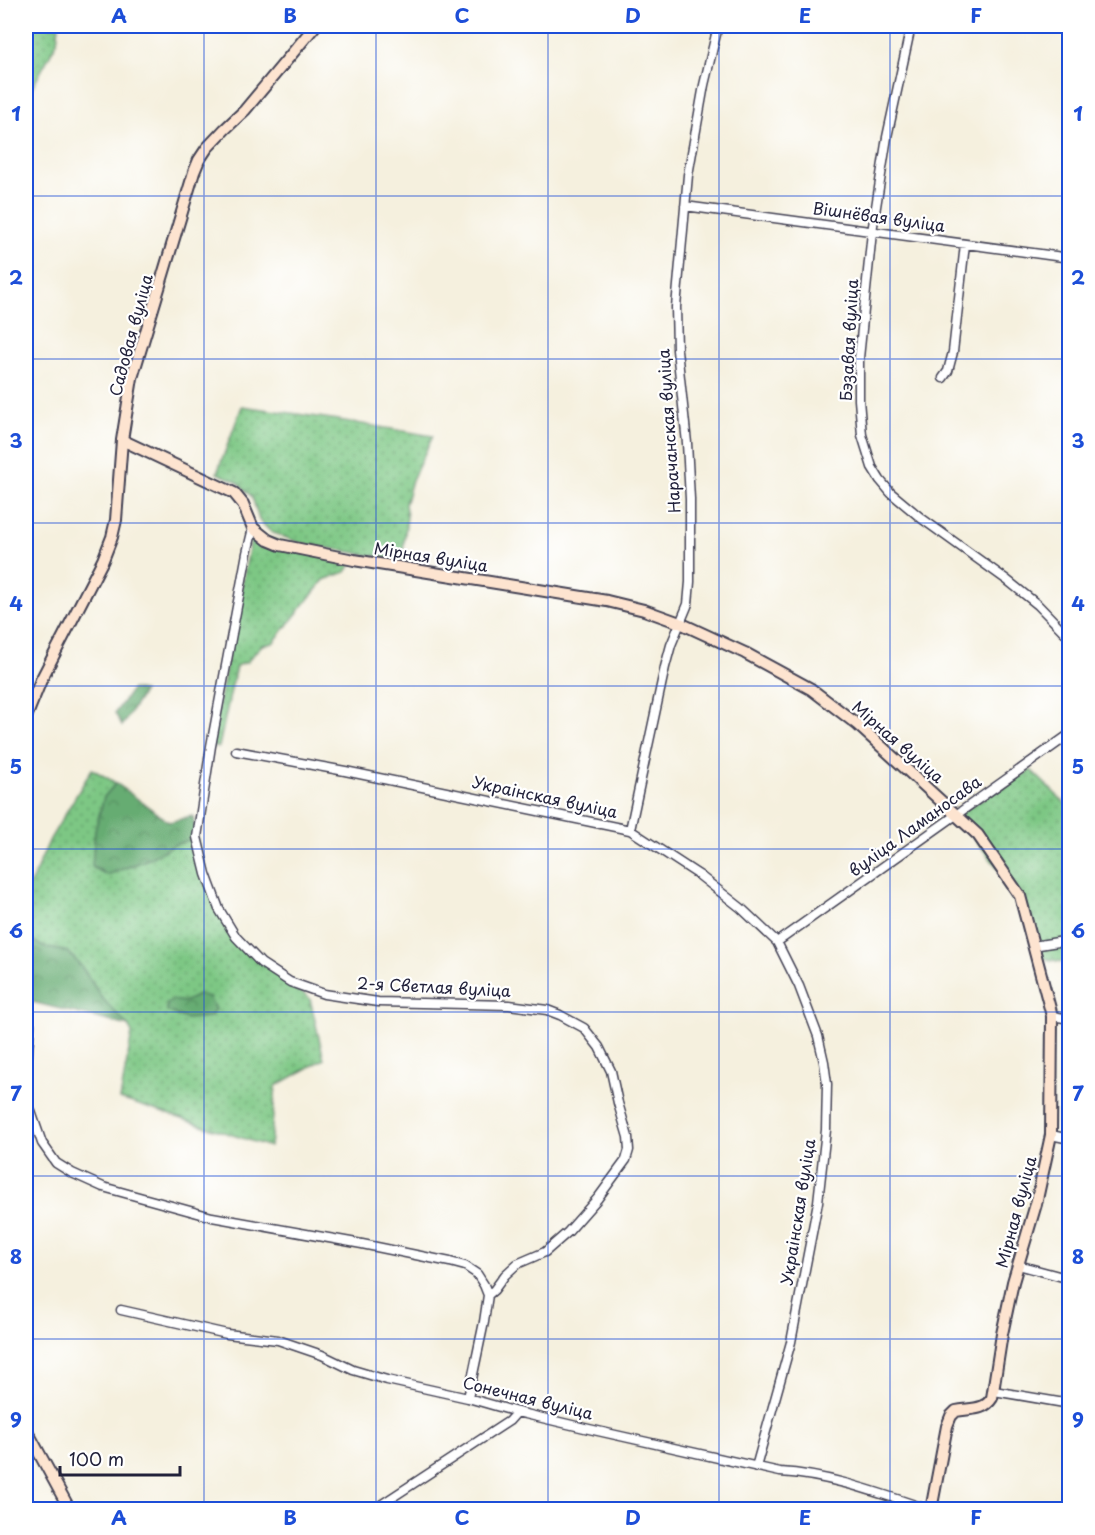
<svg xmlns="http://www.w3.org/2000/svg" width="1095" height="1535" font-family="'Playpen Sans',sans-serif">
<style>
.grass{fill:url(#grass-dots);stroke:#507460;stroke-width:1.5}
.forest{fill:url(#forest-crowns);stroke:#446756;stroke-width:1.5}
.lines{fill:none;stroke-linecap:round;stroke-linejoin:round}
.street-casing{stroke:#424153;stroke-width:11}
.secondary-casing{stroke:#424153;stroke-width:14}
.street{stroke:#fff;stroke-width:8}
.secondary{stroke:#fde4d0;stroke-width:10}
.grid{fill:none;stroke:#1d4ed8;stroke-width:1.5;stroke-opacity:0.55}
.labels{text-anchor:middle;stroke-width:4.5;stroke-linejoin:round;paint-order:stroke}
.street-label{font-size:16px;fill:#22223b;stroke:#fff}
.neatline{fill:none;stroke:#1d4ed8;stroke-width:2}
.grid-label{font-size:20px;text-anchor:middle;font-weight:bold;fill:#1d4ed8}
</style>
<defs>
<pattern id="grass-dots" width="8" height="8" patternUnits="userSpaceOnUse" patternTransform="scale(1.5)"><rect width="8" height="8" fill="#7dc784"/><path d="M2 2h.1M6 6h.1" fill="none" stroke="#66a16d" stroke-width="1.8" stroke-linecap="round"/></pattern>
<pattern id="forest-crowns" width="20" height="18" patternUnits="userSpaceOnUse" patternTransform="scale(1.5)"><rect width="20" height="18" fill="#66ac72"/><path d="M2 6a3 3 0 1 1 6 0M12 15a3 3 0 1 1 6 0" fill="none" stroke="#548c5f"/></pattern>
</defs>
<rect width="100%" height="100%" fill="#fff"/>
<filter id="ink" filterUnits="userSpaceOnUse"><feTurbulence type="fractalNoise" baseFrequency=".0167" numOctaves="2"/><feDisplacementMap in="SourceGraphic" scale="12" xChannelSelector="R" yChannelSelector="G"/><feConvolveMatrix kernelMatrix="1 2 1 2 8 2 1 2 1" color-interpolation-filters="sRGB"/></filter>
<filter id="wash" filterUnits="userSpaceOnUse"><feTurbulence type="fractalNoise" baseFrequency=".008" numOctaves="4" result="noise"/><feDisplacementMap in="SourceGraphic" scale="24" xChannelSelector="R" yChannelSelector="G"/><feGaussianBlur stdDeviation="1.35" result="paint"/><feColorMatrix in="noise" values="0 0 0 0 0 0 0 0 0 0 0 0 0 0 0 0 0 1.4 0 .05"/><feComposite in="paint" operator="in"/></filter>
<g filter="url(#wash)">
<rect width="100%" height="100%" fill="#f5f0de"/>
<!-- grass -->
<path class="grass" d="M26 26H59L57 42 26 99Z
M242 406 339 420 433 436 412 480 405 505 407 516 402 561 300 543 271 532 259 520 252 497 236 481 217 473Z
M253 528 261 536 354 560 346 572 324 580 273 643 262 645 247 662 236 666 219 747 211 746Z
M92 769 116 783 104 797 107 875 146 860 174 845 197 837 206 874 236 937 310 999 324 1059 276 1086 270 1147 120 1099 132 1033 128 1026 102 998 81 966 68 952 43 947 28 937H26V889L32 880 50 839Z
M1031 770 1069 807V963L1036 957 1020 896 956 815Z"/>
<!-- forest -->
<path class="forest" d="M132 689 144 691 122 726 115 713Z
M116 783 169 822 193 816 197 837 174 845 146 860 107 875 92 867 95 830 104 797Z
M26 937H28L43 947 68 952 81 966 102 998 128 1026 32 1002 26 1003Z
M198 995 209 997 215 1009 210 1017 186 1019 167 1011V1004L173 1000 184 1002Z"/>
</g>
<g filter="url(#ink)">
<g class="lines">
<!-- street casing -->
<g class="street-casing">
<path id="street" d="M911 26 887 137 872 232 859 358V400L862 435 872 467 880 480 891 493 921 518 1007 580 1038 605 1070 638
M685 206 1070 258
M943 378 948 371 953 352 965 244
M253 528 247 553 211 746 197 837 206 874 219 909 236 937 261 963 290 982 324 994 378 1002 509 1005 547 1010 560 1015 584 1028 599 1047 611 1071 618 1103 628 1137 629 1150 626 1160 598 1198 568 1232 545 1252 517 1264 505 1275 494 1290 488 1295 484 1322 468 1398
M236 751 345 771 630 830 699 875 741 908 777 942 799 986 818 1036 824 1062 827 1084 826 1130 818 1202 791 1342 756 1467
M630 830 665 667 671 645 688 604 690 582V499L687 443 677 350 676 307 688 175 704 85 718 26
M777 942 1070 734
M1033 946 1070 940
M1052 1016 1070 1019
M30 1024 26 1079 27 1100 42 1143 56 1163 72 1173 103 1187 212 1217 362 1244 450 1262 465 1266 477 1274 484 1285 488 1295
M1051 1135 1070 1139
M1018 1265 1070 1279
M121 1310 227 1334 278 1340 322 1355 353 1370 387 1380 468 1398 517 1412 589 1429 780 1472C831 1475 881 1494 930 1510
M994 1391 1070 1404
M373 1510 509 1421 517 1412"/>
</g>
<!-- secondary casing -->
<g class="secondary-casing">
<path id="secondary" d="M122 440 234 493 243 504 253 528 268 540 280 545 354 560 607 601 644 610 680 623 745 653 811 689 858 725 978 835 1020 896 1052 1016 1051 1135 1036 1204 1013 1282 1002 1334 992 1398C984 1411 970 1408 956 1411L951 1416 947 1426 931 1510
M26 717 41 680 103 560 112 537 116 520 122 440 132 378 194 172 199 160 207 148 225 129 245 110 315 26
M26 1429 70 1510"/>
</g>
<!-- street -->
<use href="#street" class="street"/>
<!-- secondary -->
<use href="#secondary" class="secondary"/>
</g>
</g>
<!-- grid -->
<path class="grid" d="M204 26V1510M376 26V1510M548 26V1510M719 26V1510M890 26V1510M26 196H1070M26 359H1070M26 523H1070M26 686H1070M26 849H1070M26 1012H1070M26 1176H1070M26 1339H1070"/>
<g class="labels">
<!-- street labels -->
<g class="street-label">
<text transform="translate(879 217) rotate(8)" y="6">Вішнёвая вуліца</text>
<text transform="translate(131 335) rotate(-75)" y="6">Садовая вуліца</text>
<text transform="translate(849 340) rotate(-87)" y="6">Бэзавая вуліца</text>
<text transform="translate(669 431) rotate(-94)" y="6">Нарачанская вуліца</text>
<text transform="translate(431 557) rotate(9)" y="6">Мірная вуліца</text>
<text transform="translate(898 742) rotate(41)" y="6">Мірная вуліца</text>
<text transform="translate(545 797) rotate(12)" y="6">Украінская вуліца</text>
<text transform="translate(915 826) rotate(-36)" y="6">вуліца Ламаносава</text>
<text transform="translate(434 987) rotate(3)" y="6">2-я Светлая вуліца</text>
<text transform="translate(798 1212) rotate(-81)" y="6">Украінская вуліца</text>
<text transform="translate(1016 1212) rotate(-75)" y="6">Мірная вуліца</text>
<text transform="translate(528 1398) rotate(14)" y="6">Сонечная вуліца</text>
</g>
</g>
<!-- margin -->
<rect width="1095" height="1535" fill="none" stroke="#fff" stroke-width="66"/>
<!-- scale -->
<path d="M60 1466v9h120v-9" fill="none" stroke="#22223b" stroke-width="3"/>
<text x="69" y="1466" font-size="18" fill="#22223b" stroke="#ffffff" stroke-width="4.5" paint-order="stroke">100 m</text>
<rect x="33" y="33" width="1029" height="1469" class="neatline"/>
<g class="grid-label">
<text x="119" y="23">A</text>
<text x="290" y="23">B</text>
<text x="462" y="23">C</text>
<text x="633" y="23">D</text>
<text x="805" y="23">E</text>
<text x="976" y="23">F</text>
<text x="16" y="121">1</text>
<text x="1078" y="121">1</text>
<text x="16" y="285">2</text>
<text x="1078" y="285">2</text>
<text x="16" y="448">3</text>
<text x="1078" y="448">3</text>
<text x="16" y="611">4</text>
<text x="1078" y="611">4</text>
<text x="16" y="774">5</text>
<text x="1078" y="774">5</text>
<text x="16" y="938">6</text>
<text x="1078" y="938">6</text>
<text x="16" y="1101">7</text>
<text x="1078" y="1101">7</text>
<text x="16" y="1264">8</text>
<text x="1078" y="1264">8</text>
<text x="16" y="1427">9</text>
<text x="1078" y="1427">9</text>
<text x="119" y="1525">A</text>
<text x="290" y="1525">B</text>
<text x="462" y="1525">C</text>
<text x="633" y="1525">D</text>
<text x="805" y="1525">E</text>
<text x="976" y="1525">F</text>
</g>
</svg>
